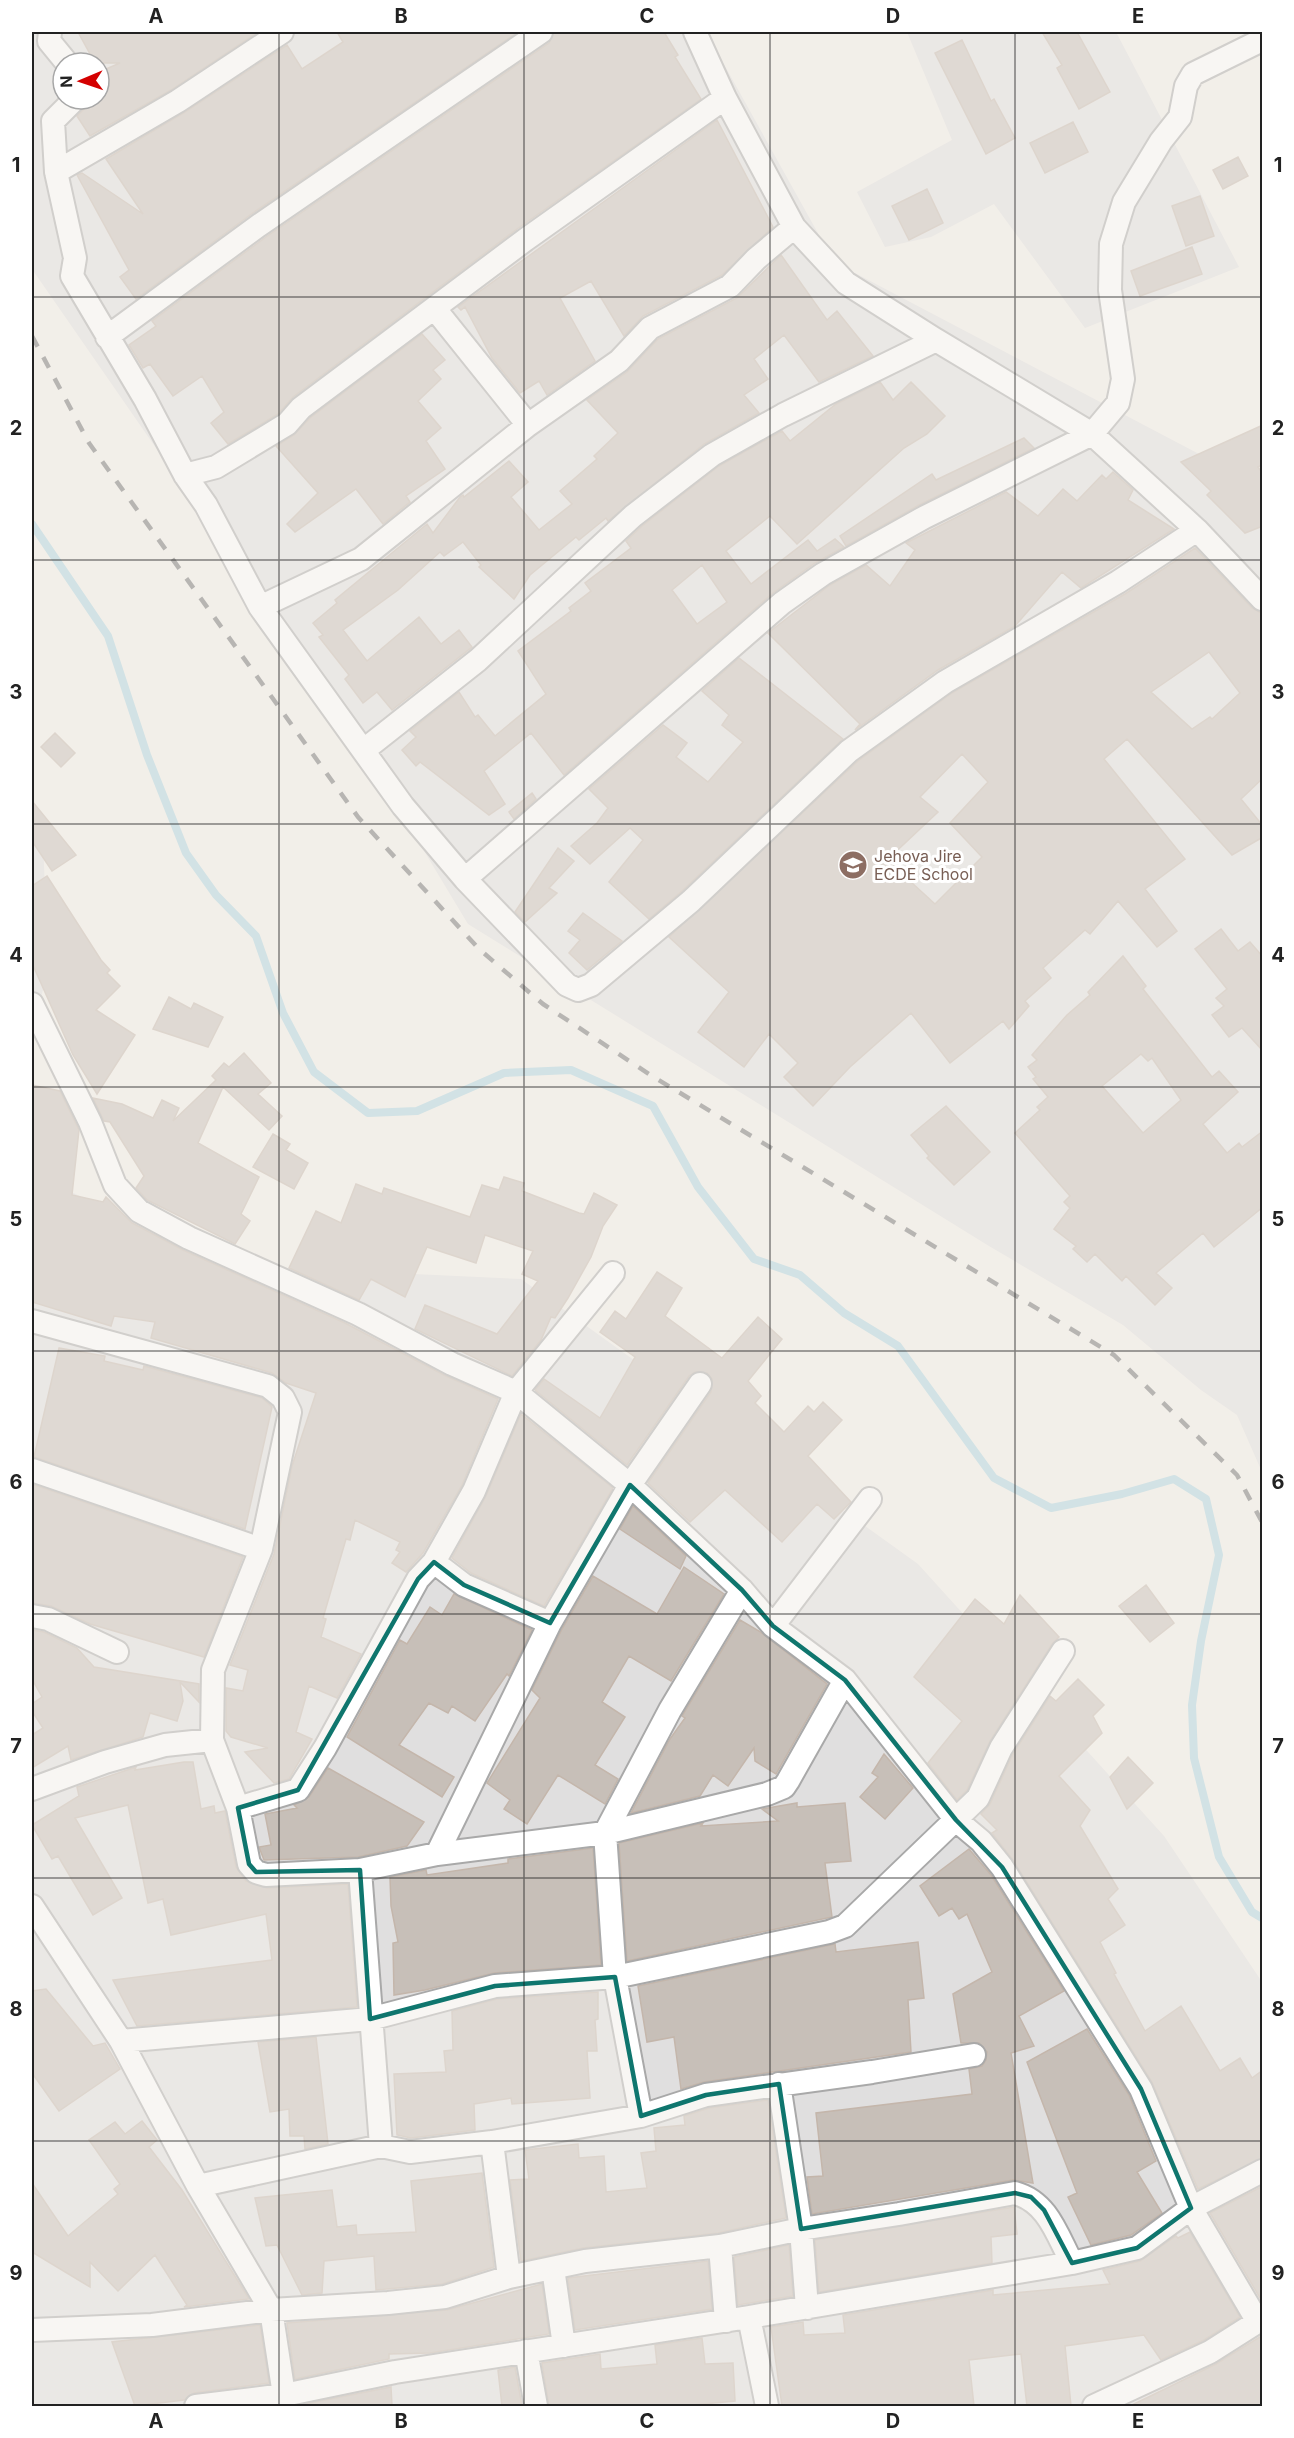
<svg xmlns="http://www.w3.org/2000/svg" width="1294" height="2438" font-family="Inter,sans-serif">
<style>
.residential{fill:#e0dfdf;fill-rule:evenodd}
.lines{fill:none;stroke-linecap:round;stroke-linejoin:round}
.stream{stroke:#aad3df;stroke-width:8}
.building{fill:#c7bfb8;stroke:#c4b6ab;stroke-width:1.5;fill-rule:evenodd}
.minor-casing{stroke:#a9a9a9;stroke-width:26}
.minor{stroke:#fff;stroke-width:22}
.rail{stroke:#707070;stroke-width:4.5;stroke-dasharray:12 12;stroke-linecap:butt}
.marked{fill:none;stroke:#0f766e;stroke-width:4.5;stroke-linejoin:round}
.grid{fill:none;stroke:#222;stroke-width:1.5;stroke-opacity:0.55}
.labels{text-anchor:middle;stroke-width:6;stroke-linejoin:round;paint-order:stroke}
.education-label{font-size:16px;fill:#785e54;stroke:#fff;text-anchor:start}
.neatline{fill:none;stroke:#222;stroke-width:2}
.grid-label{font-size:20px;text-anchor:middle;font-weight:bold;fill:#222}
</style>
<rect width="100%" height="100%" fill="#f2efe9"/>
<!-- residential -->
<path class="residential" d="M32 32H706L834 262 1199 454 1262 432V1472L1237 1415 1201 1390 1123 1325 989 1246 468 924 352 731 32 269ZM63 63H99V99H63Z
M907 32H1116L1239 267 1085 328 994 204 931 237 885 247 857 192 952 140Z
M32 805 43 840 48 970 32 1033Z
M32 1160 41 1177 220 1265 521 1279 918 1564 1164 1836 1262 1982V2406H32Z"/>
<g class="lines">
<!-- stream -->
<path class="stream" d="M32 524 108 636 147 755 186 853 216 895 256 936 283 1013 314 1072 368 1113 417 1111 504 1073 571 1070 653 1106 698 1187 754 1259 800 1275 844 1313 898 1346 994 1478 1051 1508 1122 1494 1174 1479 1206 1499 1219 1555 1201 1641 1192 1705 1194 1758 1219 1857 1252 1912 1262 1918"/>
</g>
<!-- building -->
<path class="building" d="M78 32H258L171 90 90 136 77 116 85 108 88 99H99V72L120 63H95Z
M337 32H518L250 215 136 299 120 277 129 270 77 175 82 173 143 214 106 159 185 112 287 45 302 69 343 42Z
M554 32H664L678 55 675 57 701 99 517 229 293 397 278 414 228 444 211 423 224 412 202 376 173 396 150 364 143 368 129 345 156 326 152 321 266 237 549 43Z
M1042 32H1077L1110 92 1079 109 1057 68 1062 65Z
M962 40 991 101 994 99 1015 138 986 154 935 53Z
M717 120 773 227 722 275 643 316 624 336 591 281 560 298 595 361 547 395 539 381 520 393 492 358 465 307 461 310 458 307Z
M1073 122 1088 152 1045 173 1030 143Z
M1238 157 1248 176 1223 189 1213 170Z
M927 189 943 223 909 240 892 206Z
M1200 196 1214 236 1186 246 1172 206Z
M1192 247 1202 274 1140 296 1131 271Z
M781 255 827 320 837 311 873 356 819 382 784 335 754 359 768 379 744 395 759 413 704 444 608 521 606 518 579 540 576 537 530 575 514 599 479 567 481 565 463 542 444 556 440 552 398 590 343 630 367 661 419 617 441 644 459 630 472 647 392 710 377 692 363 703 345 679 349 675 319 637 323 635 313 623 337 603 335 600 427 524 433 533 460 497 463 495 464 497 509 461 528 482 511 497 539 530 572 504 560 491 597 459 594 456 618 433 587 400 627 372 658 339 737 298Z
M422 334 445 360 433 370 441 379 418 401 441 428 426 441 445 469 406 496 410 502 383 524 356 489 295 532 287 524 318 493 276 446 294 435 310 418Z
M880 382 893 400 911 382 945 416 927 434 904 448 797 544 770 516 726 551 751 584 808 540 817 551 835 539 844 547 815 563 773 593 564 775 531 733 484 771 505 804 489 815 420 762 416 766 402 750 416 737 410 731 459 692 475 717 478 715 495 736 546 694 518 651 571 611 569 608 591 591 585 583 631 548 626 541 642 526 719 466 782 431 790 441 836 404ZM702 565 727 602 697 624 672 590Z
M1263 425V464L1258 467 1263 474V526L1245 533 1207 495 1211 491 1181 462Z
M1024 438 1034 448 919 505 846 546 840 536 932 474 936 480Z
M1113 472 1133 490 1128 500 1174 529 1081 588 1062 572 1015 626 938 670 855 730 860 724 768 633 830 585 866 565 890 586 915 550 906 543 1006 492 1038 516 1063 489 1077 501 1102 475 1106 479Z
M1195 548 1252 608 1263 614V778L1241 799 1263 826V837L1232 855 1127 739 1104 759 1185 859 1145 889 1177 931 1157 947 1118 901 1090 934 1085 930 1043 968 1051 978 1025 1001 1029 1006 1009 1029 1003 1021 950 1063 911 1013 850 1067 813 1106 784 1077 798 1063 769 1034 744 1067 698 1032 729 992 669 937 858 761 952 693 1125 594ZM1209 652 1240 693 1212 719 1210 717 1192 729 1151 692ZM962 754 988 782 950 823 982 857 935 904 887 860 938 812 920 797Z
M739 658 843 739 682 891 649 919 609 882 643 840 630 828 590 864 571 846 597 823 608 808 589 789 663 725 687 743 676 757 708 782 743 742 722 725 729 715 702 691Z
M55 733 75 753 61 767 41 747Z
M532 793 536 799 514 819 509 812Z
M32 801 76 855 52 871 32 841Z
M558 848 574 861 549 888 557 893 525 922 515 912Z
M47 876 101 960 110 970 107 973 120 986 96 1010 135 1035 97 1094 73 1055 32 963V886Z
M583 913 622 941 587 970 569 953 580 940 568 931Z
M1221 929 1238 951 1250 942 1263 957V1051L1242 1028 1229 1037 1212 1015 1224 1006 1216 998 1227 989 1195 949Z
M1123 956 1146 986 1143 989 1212 1077 1219 1071 1238 1092 1203 1124 1227 1153 1239 1143 1242 1147 1263 1131V1207L1214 1247 1203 1233 1156 1273 1172 1288 1155 1305 1126 1276 1122 1281 1095 1254 1087 1262 1073 1249 1076 1246 1054 1229 1070 1208 1064 1202 1070 1196 1015 1133 1040 1110 1037 1107 1048 1097 1033 1079 1036 1077 1028 1067 1037 1060 1032 1055 1067 1015 1090 995 1088 992ZM1141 1054 1148 1061 1152 1058 1181 1100 1143 1133 1102 1086Z
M169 997 191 1009 194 1003 223 1017 208 1047 153 1029Z
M244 1053 271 1083 258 1094 282 1116 269 1130 223 1087 198 1143 259 1177 241 1214 250 1221 235 1244 147 1200 136 1188 144 1176 110 1122 104 1121 93 1098 122 1104 153 1118 162 1100 179 1108 173 1121 216 1080 212 1076 224 1063 229 1067Z
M32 1085 60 1091 79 1130 72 1195 103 1202 106 1197 132 1223 183 1250 345 1323 446 1376 498 1399 462 1485 423 1553 406 1572 392 1563 400 1552 396 1550 400 1542 355 1520 350 1540 346 1539 323 1618 326 1619 321 1637 361 1654 337 1698 309 1686 296 1732 312 1739 289 1779 274 1783 245 1752 268 1748 231 1737 226 1731V1688L243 1691 248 1670 230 1665 274 1554 292 1466 316 1393 286 1383 272 1373 151 1338 155 1322 114 1316 111 1326 32 1302Z
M946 1106 990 1152 954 1185 927 1158 929 1156 911 1135Z
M273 1134 290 1144 286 1150 308 1163 294 1189 253 1167Z
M504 1177 524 1183 522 1191 579 1213 584 1214 594 1193 617 1205 603 1226 591 1257 568 1298 555 1318 551 1317 541 1340 512 1376 415 1329 425 1305 497 1334 538 1281 522 1274 533 1251 485 1235 476 1263 427 1247 405 1297 371 1279 359 1300 289 1268 316 1211 341 1223 356 1184 382 1194 384 1188 470 1217 482 1185 499 1190Z
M657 1272 682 1288 665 1316 722 1358 758 1317 782 1339 748 1381 761 1396 755 1403 784 1432 808 1406 814 1412 823 1402 842 1420 808 1456 851 1502 834 1519 817 1504 782 1542 725 1490 690 1522 648 1483 711 1392 712 1379 707 1373 695 1372 689 1376 627 1465 535 1390 544 1379 600 1418 635 1357 600 1332 615 1311 626 1319Z
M59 1348 105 1356 104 1361 143 1370 144 1366 262 1398 272 1407 245 1529 34 1457Z
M521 1414 613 1488 544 1606 471 1573 452 1558 486 1496Z
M32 1484 243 1557 204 1657 90 1624 51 1606 32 1603Z
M633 1506 686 1556 680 1569 620 1529Z
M684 1567 724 1594 671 1681 629 1656 602 1702 625 1717 595 1765 618 1779 605 1804 558 1775 527 1824 504 1809 510 1800 487 1783 540 1698 532 1690 562 1629 593 1576 657 1614Z
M1146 1585 1174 1623 1150 1642 1119 1606Z
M454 1594 532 1630 509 1676 507 1674 475 1721 452 1706 448 1713 429 1703 399 1745 454 1777 442 1797 347 1737 400 1640 407 1644 430 1607 442 1615Z
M1020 1595 1059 1637 1052 1644 990 1741 967 1790 957 1800 928 1763 962 1721 914 1677 975 1599 1004 1624Z
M740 1620 759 1631 827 1684 776 1774 755 1761 754 1748 728 1786 713 1775 700 1796 631 1813 670 1739 685 1718 682 1716Z
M32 1630 44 1632 77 1648 94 1667 199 1684V1702L180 1682 183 1701 177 1721 150 1713 143 1737 71 1760 68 1746 32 1768V1735L43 1728 32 1711V1704L42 1697 32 1679Z
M1078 1679 1104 1705 1093 1716 1102 1733 1059 1776 1090 1810 1080 1826 1118 1889 1108 1899 1125 1925 1100 1942 1116 1973 1114 1974 1145 2031 1181 2006 1220 2071 1240 2058 1252 2078 1263 2070V2158L1198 2189 1152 2082 1013 1860 992 1833 997 1830 981 1814 990 1804 1013 1754 1050 1696 1056 1701Z
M884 1754 913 1788 885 1819 860 1797 878 1777 872 1773Z
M1128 1757 1153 1783 1127 1809 1110 1777Z
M184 1762H193L201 1809 214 1806 215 1813 225 1811 236 1867 246 1881 267 1888 348 1884 357 2007 137 2026 113 1980 272 1960 266 1914 171 1935 163 1899 148 1903 128 1805 75 1818 122 1898 93 1915 58 1856 52 1859 32 1825 79 1796 77 1787 136 1767 135 1770Z
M328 1768 424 1822 407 1846 358 1857 264 1860 259 1847 271 1845 265 1814 297 1808 294 1805 309 1797Z
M797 1803V1807L845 1803 851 1861 825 1863 832 1917 627 1961 619 1843 703 1823 701 1826 778 1821 762 1809Z
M593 1848 601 1965 494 1973 425 1990 394 1995 393 1943 398 1942 391 1906 390 1877 426 1870 427 1875 508 1863V1859Z
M969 1849 991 1875 1064 1991 1019 2016 1034 2046 1011 2053 1033 2183 1013 2180 812 2214 807 2177 823 2176 816 2113 972 2094 969 2069 982 2066 986 2060 987 2052 979 2043H961L953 1994 992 1972 967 1914 959 1919 952 1908 939 1916 920 1886Z
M918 1942 924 1998 908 2000 911 2052 704 2082 681 2089 674 2037 647 2042 638 1986 835 1944 836 1952Z
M46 1989 93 2046 105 2043 120 2069 59 2111 32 2073V1991Z
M598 1992V2019L595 2020 597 2051H587L590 2098 512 2104 511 2098 474 2104 475 2130 411 2138 397 2135 394 2074 446 2072 444 2051 453 2050 452 2011 497 1999Z
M1087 2029 1129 2095 1156 2161 1137 2172 1162 2213 1131 2235 1091 2245 1068 2197 1077 2193 1027 2062Z
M316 2037 328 2144 305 2149 304 2136H290L289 2109 270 2112 258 2042Z
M768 2100 786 2218 718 2233 583 2248 521 2261 510 2180 529 2179 525 2150 578 2144 579 2158 604 2156 606 2192 647 2188 641 2153 656 2151 654 2128 685 2125 684 2116 709 2108Z
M142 2121 157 2140 149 2147 182 2190 249 2299 184 2307 187 2305 155 2255 118 2291 90 2262V2287L32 2252V2183L68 2236 118 2194 114 2189 120 2184 89 2140 115 2122 125 2134Z
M482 2173 494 2267 442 2284 376 2290 374 2256 324 2261 322 2293 302 2295 277 2245 266 2246 255 2198 332 2190 337 2227 356 2225 357 2235 416 2232 411 2181Z
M1263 2186V2303L1210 2213Z
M1014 2207 1017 2234 991 2237 992 2263 819 2292 815 2240Z
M1190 2232 1240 2317 1204 2340 1161 2360 1144 2335 1065 2346 1071 2406H1027L1021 2354 969 2360 974 2406H782L771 2327 803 2322 804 2335 845 2333 843 2315 993 2290V2295L1110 2284 1103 2270 1140 2261 1176 2236 1178 2238Z
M789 2245 793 2296 738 2305 734 2257Z
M708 2261 712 2309 575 2330 568 2278Z
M542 2284 549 2334 430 2353 389 2354V2359L295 2379 287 2323 447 2310Z
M260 2325 269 2383 194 2393 184 2400 135 2406 112 2342Z
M1263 2335V2406H1130L1216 2364Z
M702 2338 705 2364 733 2363 735 2401 682 2406H549L542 2363 600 2354 601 2369 657 2364 655 2345Z
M515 2367 522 2406H502L498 2370Z
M391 2387 392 2406H295Z"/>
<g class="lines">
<!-- minor casing -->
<g class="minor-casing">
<path id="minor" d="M50 32 49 41 67 63
M695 32 725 98 794 227 846 283 936 340 1092 434 1197 530 1262 599
M75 99 53 121 56 172 75 258 72 276 145 399 185 475 206 505 260 607 403 806 465 879 567 985 578 990 591 985 691 901 849 751 945 682 1118 582 1197 530
M56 172 178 101 282 32
M435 309 528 425
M107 337 258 226 541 32
M185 475 216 467 287 424 301 408 525 240 725 98
M260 607 361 559 528 425 619 361 650 328 730 286 756 259 794 227
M364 750 478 660 633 516 712 455 783 415 936 340
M465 879 782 603 823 574 925 517 1092 434 1118 403 1123 379 1110 290 1111 244 1124 202 1161 141 1180 117 1186 86 1193 74 1262 40
M32 1004 90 1122 115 1185 139 1211 189 1238 358 1314 452 1364 516 1392 630 1485 742 1590 773 1626 845 1680 956 1820 981 1841 1002 1867 1141 2089 1191 2208 1258 2322
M32 1321 268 1386 283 1398 290 1412 261 1549 213 1670 212 1740 238 1808 249 1864 256 1872 266 1875 360 1870 437 1854 605 1833 767 1794 784 1787 788 1781 845 1680
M32 1470 261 1549
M434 1562 464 1585 550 1623
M32 1616 48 1619 117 1652
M773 1626 870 1499
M32 1789 105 1762 165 1745 212 1740
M238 1808 298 1790 325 1748 418 1579 434 1562 474 1491 516 1392 613 1273
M437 1854 550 1623 630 1485 700 1384
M360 1870 381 2146
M32 1906 121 2041 198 2186 271 2310 284 2395
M121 2041 370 2019 495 1986 615 1977 829 1932 845 1926 978 1798 1001 1748 1063 1651
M779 2084 801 2229 807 2308
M641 2116 615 1977 605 1833 670 1710 742 1590
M492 2142 509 2277
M198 2186 381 2146 410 2152 492 2142 641 2116 706 2095 872 2072 974 2055
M720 2246 726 2321
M553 2268 564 2346
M749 2317 767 2406
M32 2330 152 2325 271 2310 388 2303 445 2297 509 2277 585 2261 720 2246 801 2229 899 2214 1015 2193C1048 2202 1057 2235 1072 2263
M526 2351 536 2406
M196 2406 284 2395 395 2372 749 2317 1072 2263 1137 2248 1191 2208 1262 2171
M1094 2406 1210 2352 1262 2319"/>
</g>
<!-- minor -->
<use href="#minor" class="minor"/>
<!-- rail -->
<path class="rail" d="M32 336 89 443 358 817 479 949 543 1004 652 1076 1114 1355 1237 1475 1262 1522"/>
</g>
<!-- marked area -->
<path d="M0 0H1294V2438H0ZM630 1485 742 1590 773 1626 845 1680 956 1820 1002 1867 1141 2089 1191 2208 1137 2248 1072 2263 1044 2210 1031 2197 1015 2193 801 2229 779 2084 706 2095 641 2116 615 1977 495 1986 370 2019 360 1870 256 1872 249 1864 238 1808 298 1790 418 1579 434 1562 464 1585 550 1623Z" fill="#f2efe9" fill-opacity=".55" fill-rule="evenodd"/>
<path class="marked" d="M630 1485 742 1590 773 1626 845 1680 956 1820 1002 1867 1141 2089 1191 2208 1137 2248 1072 2263 1044 2210 1031 2197 1015 2193 801 2229 779 2084 706 2095 641 2116 615 1977 495 1986 370 2019 360 1870 256 1872 249 1864 238 1808 298 1790 418 1579 434 1562 464 1585 550 1623Z"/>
<!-- grid -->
<path class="grid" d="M279 32V2406M524 32V2406M770 32V2406M1015 32V2406M32 297H1262M32 560H1262M32 824H1262M32 1087H1262M32 1351H1262M32 1614H1262M32 1878H1262M32 2141H1262"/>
<!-- icons -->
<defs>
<g id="school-disc" transform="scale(1.5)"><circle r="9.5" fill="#8d6e63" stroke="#fff"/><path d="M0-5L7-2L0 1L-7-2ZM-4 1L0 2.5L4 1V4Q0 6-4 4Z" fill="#fff"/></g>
</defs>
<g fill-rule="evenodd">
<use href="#school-disc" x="853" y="865"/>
</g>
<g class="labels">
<!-- education labels -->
<g class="education-label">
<text x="874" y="862">Jehova Jire<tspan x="874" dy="18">ECDE School</tspan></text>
</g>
</g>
<!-- border -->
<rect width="1294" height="2438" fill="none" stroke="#ffffff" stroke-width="66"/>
<!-- north arrow -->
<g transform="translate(81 81) rotate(268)"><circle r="28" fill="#ffffff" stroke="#a7a7a7" stroke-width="1.5"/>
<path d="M0-4.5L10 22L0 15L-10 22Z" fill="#d40000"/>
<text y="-9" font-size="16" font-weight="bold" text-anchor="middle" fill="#222222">N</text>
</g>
<rect x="33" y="33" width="1228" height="2372" class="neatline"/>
<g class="grid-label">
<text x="156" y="23">A</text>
<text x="401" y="23">B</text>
<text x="647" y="23">C</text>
<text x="893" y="23">D</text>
<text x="1138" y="23">E</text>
<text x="16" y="172">1</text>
<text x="1278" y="172">1</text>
<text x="16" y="435">2</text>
<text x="1278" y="435">2</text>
<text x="16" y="699">3</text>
<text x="1278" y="699">3</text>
<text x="16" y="962">4</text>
<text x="1278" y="962">4</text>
<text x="16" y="1226">5</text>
<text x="1278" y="1226">5</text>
<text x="16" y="1489">6</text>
<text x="1278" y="1489">6</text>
<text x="16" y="1753">7</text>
<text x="1278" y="1753">7</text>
<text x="16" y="2016">8</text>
<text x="1278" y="2016">8</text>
<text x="16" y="2280">9</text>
<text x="1278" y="2280">9</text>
<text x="156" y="2428">A</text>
<text x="401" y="2428">B</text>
<text x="647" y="2428">C</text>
<text x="893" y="2428">D</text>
<text x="1138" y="2428">E</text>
</g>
</svg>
